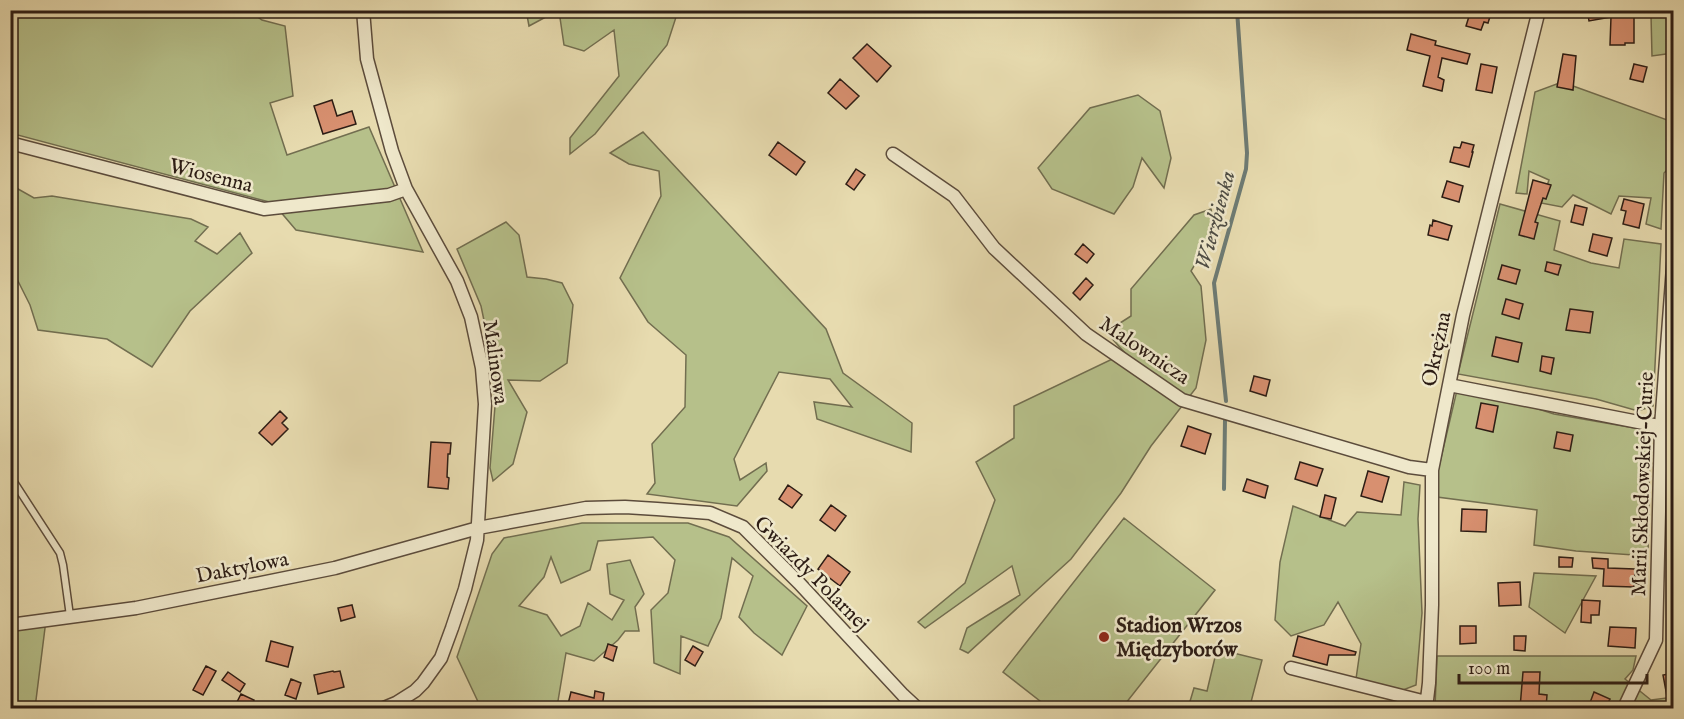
<svg xmlns="http://www.w3.org/2000/svg" width="1684" height="719" font-family="'IM FELL English',serif">
<style>
.green{fill:#b6c08a;stroke:#726e50;stroke-width:1.5}
.lines{fill:none;stroke-linecap:round;stroke-linejoin:round}
.stream{stroke:#6d7b74;stroke-width:4}
.building{fill:#d89070;stroke:#2d1d15;stroke-width:1.5}
.lane-casing{stroke:#5c4c3c;stroke-width:9}
.street-casing{stroke:#5c4c3c;stroke-width:15}
.lane{stroke:#efe8cb;stroke-width:6}
.street{stroke:#efe8cb;stroke-width:12}
.poi-dot{fill:#8f2418;stroke:#efe8cb;stroke-width:2}
.labels{text-anchor:middle;stroke-width:5;stroke-linejoin:round;paint-order:stroke}
.street-label{font-size:21px;fill:#2d1d15;stroke:#efe8cb}
.poi-label{font-size:21px;font-weight:bold;fill:#2d1d15;stroke:#efe8cb;text-anchor:start}
.water-label{font-size:22px;font-style:italic;fill:#4d4c44;stroke:#efe8cb}
</style>
<rect width="100%" height="100%" fill="#e7dbaf"/>
<filter id="stains"><feTurbulence type="fractalNoise" baseFrequency=".00333" numOctaves="4"/><feColorMatrix values="0 0 0 0 .2 0 0 0 0 .09 0 0 0 0 .02 0 0 0 .5 -.17"/></filter>
<radialGradient id="worn" r=".72"><stop offset=".6" stop-color="#630" stop-opacity="0"/><stop offset="1" stop-color="#630" stop-opacity=".3"/></radialGradient>
<!-- green -->
<path class="green" d="M526 10H557V11L529 26Z
M1656 10 1673 11V53L1652 56 1651 15Z
M11 11H249L262 20 285 26 293 96 270 103 287 155 369 127 423 252 296 230 273 203 18 135 11 144Z
M559 11H678L667 45 595 134 570 154V138L619 76 614 30 584 51 564 45Z
M1562 82 1667 120 1673 115V164L1664 173 1661 229 1646 224 1651 198 1619 196 1611 214 1573 195 1562 207 1541 203 1549 180 1529 171 1527 194 1516 193 1535 92Z
M1138 95 1160 111 1171 158 1164 188 1142 158 1133 187 1114 214 1052 189 1038 168 1090 108Z
M643 132 826 329 843 373 912 423 911 452 817 419 814 402 852 407 830 379 779 372 734 459 740 480 766 463 767 471 737 506 647 494 655 483 652 444 685 407 686 355 648 322 620 278 661 196 659 171 629 164 610 153Z
M11 185 34 198 52 196 191 219 208 227 195 241 217 254 240 233 252 253 190 311 152 367 107 339 38 330 30 305 11 267Z
M1500 204 1560 221 1554 250 1591 263 1619 268 1624 239 1661 244 1653 406 1638 411 1596 399 1458 374Z
M1211 209 1215 231 1191 271 1201 286 1206 340 1196 388 1151 446 1121 493 1071 559 968 653 960 649 967 628 1020 595 1012 566 925 628 918 622 965 583 995 500 976 462 1014 438V406L1125 353 1106 332 1131 316V289L1194 215Z
M506 222 519 235 527 277 546 279 562 283 573 305 567 363 540 381 508 380 527 412 513 464 493 481 490 468 495 406 492 359 481 306 457 249Z
M1457 390 1507 399 1554 414 1646 430 1650 436 1648 556 1576 551 1534 545 1537 510 1437 497V475Z
M1404 482 1420 485 1418 519 1422 613 1416 685 1403 690 1356 679 1361 644 1338 602 1324 625 1291 636 1275 620 1280 562 1293 506 1345 526 1357 512 1401 515Z
M1124 518 1215 590 1122 708H1049L1003 672Z
M582 523H688L729 537 807 606 782 655 754 633 739 617 753 576 732 558 721 618 708 646 681 636 680 674 654 663 651 610 668 593 675 560 653 537 598 541 590 570 561 583 551 557 544 577 519 606 547 615 561 636 580 626 588 603 612 620 624 600 610 594 607 564 630 560 644 594 635 607 639 631H625L618 640 594 661 566 653 557 707 558 708H481L457 657 492 554 504 538Z
M1534 573 1596 576 1565 633 1529 607Z
M46 620 35 708H11V626Z
M1217 649 1262 660 1251 702 1272 708H1188L1194 688 1207 691Z
M1437 656H1636L1633 670 1625 679 1651 700 1674 697 1673 708H1435Z"/>
<g class="lines">
<!-- stream -->
<path class="stream" d="M1226 401 1214 283 1246 169 1247 153 1237 10
M1224 489 1225 420"/>
</g>
<!-- building -->
<path class="building" d="M1471 10H1492L1488 23 1484 22 1481 30 1466 26Z
M1587 10H1617L1618 16 1634 17V43H1625V45H1610L1611 17 1589 21Z
M1411 34 1436 41 1435 45 1470 54 1467 64 1442 58 1438 77 1444 80 1442 91 1423 86 1430 56 1407 50Z
M867 44 891 66 877 82 853 58Z
M1563 54 1576 56 1573 90 1557 87Z
M1481 64 1497 67 1492 93 1476 90Z
M1634 64 1647 67 1643 82 1630 79Z
M840 79 859 96 846 109 828 93Z
M332 100 337 116 352 111 356 124 323 134 314 106Z
M778 142 805 162 796 175 769 155Z
M1462 142 1474 145 1472 152H1473L1469 167 1450 162 1454 147 1460 148Z
M856 169 865 175 854 190 846 184Z
M1533 180 1551 185 1546 199 1543 198 1535 222 1538 223 1534 239 1519 235Z
M1447 181 1463 186 1459 202 1442 197Z
M1624 199 1644 204 1639 228 1623 224 1626 211 1621 210Z
M1575 205 1587 208 1583 225 1571 222Z
M1433 220 1452 226 1448 240 1428 235 1430 225 1432 226Z
M1593 234 1612 238 1607 256 1589 251Z
M1083 244 1094 254 1087 263 1075 254Z
M1547 262 1561 265 1558 275 1545 271Z
M1502 265 1520 270 1516 284 1498 279Z
M1086 278 1093 285 1080 300 1073 293Z
M1506 299 1523 304 1519 319 1502 314Z
M1570 309 1593 312 1590 333 1566 330Z
M1496 337 1522 343 1518 362 1492 356Z
M1542 356 1554 358 1551 374 1540 371Z
M1254 376 1270 380 1266 396 1250 391Z
M1481 403 1498 406 1493 432 1476 428Z
M280 411 287 418 282 423 288 429 272 445 259 433Z
M1188 426 1211 434 1205 454 1181 446Z
M1557 432 1573 435 1570 451 1554 448Z
M431 442 451 443 450 454H448L447 477 449 478 448 489 428 487Z
M1300 462 1323 469 1317 486 1295 479Z
M1368 471 1389 477 1382 502 1361 496Z
M1247 479 1268 486 1265 498 1243 491Z
M788 485 802 495 792 508 779 499Z
M1325 495 1336 498 1331 519 1320 517Z
M831 505 846 516 835 531 820 520Z
M1462 509 1487 510 1486 532 1461 531Z
M828 555 850 572 840 586 818 569Z
M1559 557 1573 558 1572 567H1559Z
M1592 558 1608 559V568L1635 569 1634 587 1603 586 1604 569 1593 568Z
M1520 582 1521 605 1499 606 1498 583Z
M1582 600 1600 601 1599 615H1591V623L1581 622Z
M352 605 355 617 341 621 338 608Z
M1460 626H1476V643L1460 644Z
M1610 627 1636 628 1635 648 1608 646Z
M1298 636 1356 652 1355 655H1329L1327 665 1293 656Z
M1514 636H1526L1525 651 1514 650Z
M271 641 293 647 288 667 266 661Z
M608 644 617 647 613 661 604 657Z
M693 646 703 652 695 666 685 660Z
M206 666 216 671 203 695 193 690Z
M333 671 334 672 340 671 344 687 318 694 314 675Z
M228 672 245 684 240 692 222 680Z
M1523 672H1540L1539 694 1547 695 1546 708H1520Z
M1674 673V702H1668L1663 675Z
M291 679 301 683 296 699 285 695Z
M595 691 604 693 602 708H567L571 692 594 698Z
M1594 692 1610 699 1605 708H1588Z
M241 694 254 700 250 708H234Z"/>
<g class="lines">
<!-- lane casing -->
<g class="lane-casing">
<path id="lane" d="M10 476 60 553 63 565 70 616"/>
</g>
<!-- street casing -->
<g class="street-casing">
<path id="street" d="M363 10 367 59 392 151 406 189 457 281 471 317 482 368 485 404 477 540 465 589 452 628 441 658 423 683 415 691 396 703 384 708
M10 143 264 209 389 195 406 189
M893 154 954 196 994 248 1086 334 1182 400 1409 467 1432 470
M1449 385 1674 429
M10 625 136 608 335 568 478 528 586 508 625 507 657 509 710 513 743 527 799 583 903 695 917 708
M1291 668 1426 702
M1426 708 1429 683 1432 605V470L1463 315 1539 10
M1624 708 1656 640 1661 426 1674 254"/>
</g>
<!-- lane -->
<use href="#lane" class="lane"/>
<!-- street -->
<use href="#street" class="street"/>
</g>
<!-- markers -->
<circle class="poi-dot" cx="1104" cy="637" r="6"/>
<g class="labels">
<!-- street labels -->
<g class="street-label">
<text transform="translate(211 175) rotate(14)" y="7">Wiosenna</text>
<text transform="translate(1436 349) rotate(-78)" y="7">Okrężna</text>
<text transform="translate(1145 350) rotate(34)" y="7">Malownicza</text>
<text transform="translate(496 362) rotate(82)" y="7">Malinowa</text>
<text transform="translate(1642 484) rotate(-88)" y="7">Marii Skłodowskiej-Curie</text>
<text transform="translate(242 567) rotate(-11)" y="7">Daktylowa</text>
<text transform="translate(812 573) rotate(45)" y="7">Gwiazdy Polarnej</text>
</g>
<!-- poi labels -->
<g class="poi-label">
<text x="1116" y="632">Stadion Wrzos<tspan x="1116" dy="24">Międzyborów</tspan></text>
</g>
<!-- water labels -->
<g class="water-label">
<text transform="translate(1214 220) rotate(-75)" y="8">Wierzbienka</text>
</g>
</g>
<!-- margin -->
<rect width="1684" height="719" fill="none" stroke="#e7dbaf" stroke-width="36"/>
<rect x="12" y="12" width="1660" height="695" fill="none" stroke="#2d1d15" stroke-width="3"/>
<rect x="18" y="18" width="1648" height="683" fill="none" stroke="#2d1d15" stroke-width="1.5"/>
<!-- scale -->
<path d="M1459 674v9h188v-9" fill="none" stroke="#2d1d15" stroke-width="3"/>
<text x="1468" y="674" font-size="18" fill="#2d1d15" stroke="#efe8cb" stroke-width="4.5" paint-order="stroke">100 m</text>
<rect width="100%" height="100%" filter="url(#stains)"/>
<rect width="100%" height="100%" fill="url(#worn)"/>
</svg>
